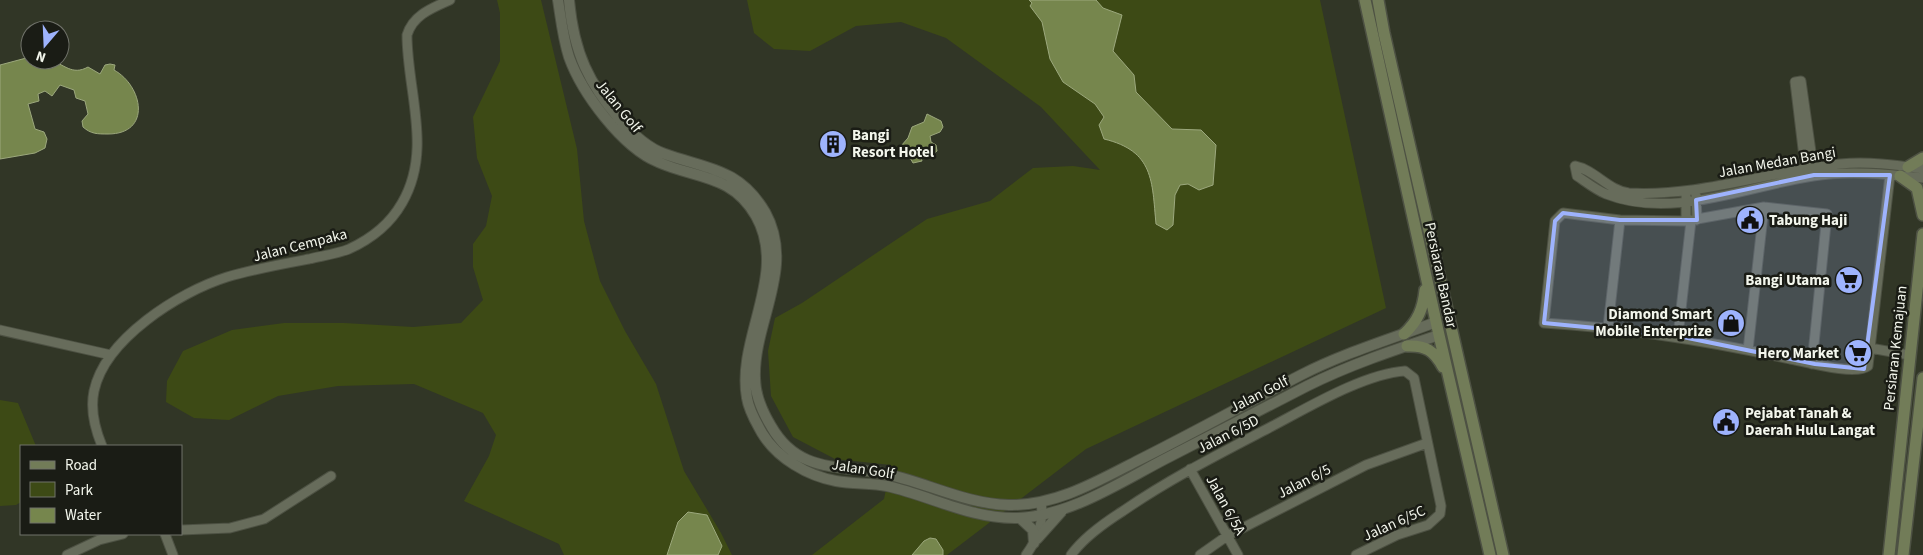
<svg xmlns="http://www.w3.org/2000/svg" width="1923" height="555" font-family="'Source Sans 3',sans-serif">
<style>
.green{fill:#3d4a15}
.water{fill:#76864d;stroke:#9ca87d}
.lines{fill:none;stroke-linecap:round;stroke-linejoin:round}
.minor-casing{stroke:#4d5143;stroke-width:11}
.tertiary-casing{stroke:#4d5143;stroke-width:12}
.secondary-casing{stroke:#4d5143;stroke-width:14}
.minor{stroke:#676c5b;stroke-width:9}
.tertiary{stroke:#676c5b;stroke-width:10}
.secondary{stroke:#727c58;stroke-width:11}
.marked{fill:#9eb3fd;fill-opacity:0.2;stroke:#9eb3fd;stroke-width:4;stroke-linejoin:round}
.labels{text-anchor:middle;stroke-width:5;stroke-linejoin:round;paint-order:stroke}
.street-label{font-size:15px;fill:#f3f6ec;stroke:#1a1c15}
.poi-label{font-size:15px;font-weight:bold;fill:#f3f6ec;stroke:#1a1c15;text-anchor:start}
</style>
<rect width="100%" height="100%" fill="#313626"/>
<!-- green -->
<path class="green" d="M497 0H541L577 149 584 221 600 281 625 331 656 384 684 471 721 533 732 555H564L559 544 464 501 489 456 496 435 483 413 414 384 338 386 278 396 229 420 194 418 166 402 167 381 183 351 232 330 284 323H344L413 327 461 323 483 300 473 267V244L486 226 492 196 477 158 473 117 500 61V13Z
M747 0H1320L1386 308 1086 449 947 555H812L884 499 891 465 835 459 793 437 771 396 768 351 775 318 802 303 927 219 990 201 1033 168 1073 166 1100 170 1041 107 946 38 901 22 856 26 810 51 774 49 754 33Z
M0 400 18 403 36 446H21V502L16 505 0 506Z"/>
<!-- water -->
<path class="water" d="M1029 0H1096L1103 8 1122 15 1113 51 1134 75 1136 92 1172 129 1201 130 1216 145 1213 185 1199 190 1188 184 1180 185 1175 195 1173 225 1167 230 1156 224C1152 181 1154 151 1104 139L1099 125 1104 117 1095 104 1063 82 1050 59 1042 22 1030 6 1032 3Z
M30 57V60C36 60 44 59 50 60 64 64 72 76 88 67L100 74 105 65 110 64 115 65 114 70C143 86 152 134 108 134 97 134 91 134 83 127L82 121 88 114 85 101 76 98 74 90 60 85 52 96 45 91 38 94 39 101 28 104 35 129 44 132 47 139 45 148 35 153 0 159V65Z
M927 114 941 121 943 127 940 132 930 136 931 142 936 145 937 151 932 155 926 152H920L922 161 913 163 909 156 901 154V146L908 138 912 127 924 122Z
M688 512 707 515 722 546 718 555H667L678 522Z
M930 538 936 539 943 550V555H912L924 541Z"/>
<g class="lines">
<!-- minor casing -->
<g class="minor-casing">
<path id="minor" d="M1923 169C1896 165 1867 161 1840 164 1769 171 1701 197 1629 193 1609 191 1595 170 1575 166L1577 176C1586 182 1596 190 1606 194 1672 220 1747 186 1813 176 1849 170 1887 174 1923 178
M1806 174 1795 82 1801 81 1814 173
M1696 195 1697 220
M1686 196V221
M1608 327 1620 220
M0 330 111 355
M1678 336 1691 221
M1870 348 1909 355
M1748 350 1764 207
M1812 364 1827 214 1764 207 1686 221 1620 220 1563 213 1555 221 1544 323C1627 328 1708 341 1790 359 1806 362 1856 376 1868 366L1890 175
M102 446C95 429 90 410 94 391 105 339 179 292 227 277 254 269 282 264 309 259 321 256 337 254 349 249 371 239 390 224 402 203 433 150 407 91 407 35 413 15 432 8 450 0
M1190 469 1238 555
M181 530 230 528 264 519 331 476
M165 534 173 555
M67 555 99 540 123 534
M1026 555C1038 538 1044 523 1041 502
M1071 555C1084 537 1104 523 1123 511 1168 480 1217 455 1265 430 1304 410 1362 374 1405 371L1414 378 1441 506 1440 514 1428 525 1397 535 1356 555
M1200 555 1227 536 1366 465 1427 443"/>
</g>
<!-- tertiary casing -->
<g class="tertiary-casing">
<path id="tertiary" d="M558 0C561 19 563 38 569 57 582 93 622 147 658 162 696 179 732 174 756 216 789 274 736 338 747 398 749 411 756 422 762 433 777 458 808 476 836 481 853 484 870 483 887 486 931 496 971 519 1017 518 1070 516 1119 483 1165 459 1212 435 1260 410 1307 386 1349 365 1394 350 1439 335
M569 0C571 22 576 47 585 67 598 96 634 144 665 154 707 169 739 168 765 212 796 268 753 322 755 378 755 396 762 411 771 426 797 472 836 465 881 473 924 481 964 504 1009 505 1056 506 1098 481 1139 460 1193 433 1247 403 1301 375 1344 353 1391 339 1436 322
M1020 518 1033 530 1034 543
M1037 539 1062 511"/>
</g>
<!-- secondary casing -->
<g class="secondary-casing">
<path id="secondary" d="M1365 0 1439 335 1490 555
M1378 0 1384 33 1503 555
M1908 167 1923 158
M1900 176 1917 188 1923 215
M1404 334C1418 321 1423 309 1425 290
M1407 346C1426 345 1434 351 1443 367
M1889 555 1923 234
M1903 555 1923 378"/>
</g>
<!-- minor -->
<use href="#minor" class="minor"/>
<!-- tertiary -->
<use href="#tertiary" class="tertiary"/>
<!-- secondary -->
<use href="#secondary" class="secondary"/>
</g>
<!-- marked area -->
<path class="marked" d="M1814 175H1890L1864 369 1815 364 1678 336 1544 323 1555 221 1563 213 1620 220H1697L1696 200Z"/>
<!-- icons -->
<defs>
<g id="building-disc" transform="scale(1.4375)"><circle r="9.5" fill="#9eb3fd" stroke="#1a1c15"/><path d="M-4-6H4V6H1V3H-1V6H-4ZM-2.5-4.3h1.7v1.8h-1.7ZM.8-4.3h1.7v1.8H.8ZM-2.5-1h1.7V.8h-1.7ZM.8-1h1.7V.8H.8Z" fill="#111"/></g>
<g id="civic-disc" transform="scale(1.4375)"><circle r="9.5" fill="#9eb3fd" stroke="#1a1c15"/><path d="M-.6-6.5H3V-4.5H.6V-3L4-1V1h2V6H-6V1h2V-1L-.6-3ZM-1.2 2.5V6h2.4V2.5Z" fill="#111"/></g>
<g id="supermarket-disc" transform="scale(1.4375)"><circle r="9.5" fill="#9eb3fd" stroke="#1a1c15"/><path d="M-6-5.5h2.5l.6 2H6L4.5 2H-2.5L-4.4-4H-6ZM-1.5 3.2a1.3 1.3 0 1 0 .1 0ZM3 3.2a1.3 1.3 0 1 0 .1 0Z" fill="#111"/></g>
<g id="shop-disc" transform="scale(1.4375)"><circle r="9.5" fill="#9eb3fd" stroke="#1a1c15"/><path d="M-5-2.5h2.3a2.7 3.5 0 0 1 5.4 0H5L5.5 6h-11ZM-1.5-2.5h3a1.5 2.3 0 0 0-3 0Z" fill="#111"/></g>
</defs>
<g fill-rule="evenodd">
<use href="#building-disc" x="833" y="144"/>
<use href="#civic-disc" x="1750" y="220"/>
<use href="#supermarket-disc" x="1849" y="280"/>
<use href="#shop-disc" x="1731" y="323"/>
<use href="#supermarket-disc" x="1858" y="353"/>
<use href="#civic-disc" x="1726" y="422"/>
</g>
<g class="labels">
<!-- street labels -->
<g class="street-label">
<text transform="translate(619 106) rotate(51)" y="5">Jalan Golf</text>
<text transform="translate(1777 162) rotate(-10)" y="5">Jalan Medan Bangi</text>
<text transform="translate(300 245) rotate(-14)" y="5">Jalan Cempaka</text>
<text transform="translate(1441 275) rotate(78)" y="5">Persiaran Bandar</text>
<text transform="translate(1895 348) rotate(-84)" y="5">Persiaran Kemajuan</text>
<text transform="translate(1259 394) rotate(-27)" y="5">Jalan Golf</text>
<text transform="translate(1228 434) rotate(-27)" y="5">Jalan 6/5D</text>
<text transform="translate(863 469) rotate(9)" y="5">Jalan Golf</text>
<text transform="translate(1304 481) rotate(-27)" y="5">Jalan 6/5</text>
<text transform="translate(1226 505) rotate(61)" y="5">Jalan 6/5A</text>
<text transform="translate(1394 523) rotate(-24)" y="5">Jalan 6/5C</text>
</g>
<!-- poi labels -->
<g class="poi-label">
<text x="852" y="140">Bangi<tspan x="852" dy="17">Resort Hotel</tspan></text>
<text x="1769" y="225">Tabung Haji</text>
<text x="1830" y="285" text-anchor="end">Bangi Utama</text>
<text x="1712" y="319" text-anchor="end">Diamond Smart<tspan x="1712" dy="17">Mobile Enterprize</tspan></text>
<text x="1839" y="358" text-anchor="end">Hero Market</text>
<text x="1745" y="418">Pejabat Tanah &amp;<tspan x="1745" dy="17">Daerah Hulu Langat</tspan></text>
</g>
</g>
<!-- legend -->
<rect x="20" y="445" width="162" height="90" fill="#1a1c15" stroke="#71736b"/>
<rect x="30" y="461" width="25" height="8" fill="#727c58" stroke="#71736b"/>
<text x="65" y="470" font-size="15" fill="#f3f6ec">Road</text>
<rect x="30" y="482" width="25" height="15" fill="#3d4a15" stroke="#71736b"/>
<text x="65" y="495" font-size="15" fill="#f3f6ec">Park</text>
<rect x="30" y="508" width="25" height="15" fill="#76864d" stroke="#71736b"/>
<text x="65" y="520" font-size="15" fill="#f3f6ec">Water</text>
<!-- north arrow -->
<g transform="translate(45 45) rotate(199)"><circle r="24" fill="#1a1c15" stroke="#71736b"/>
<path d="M0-4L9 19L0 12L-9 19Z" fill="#9eb3fd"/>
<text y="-8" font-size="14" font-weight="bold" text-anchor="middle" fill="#f3f6ec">N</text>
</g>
</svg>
